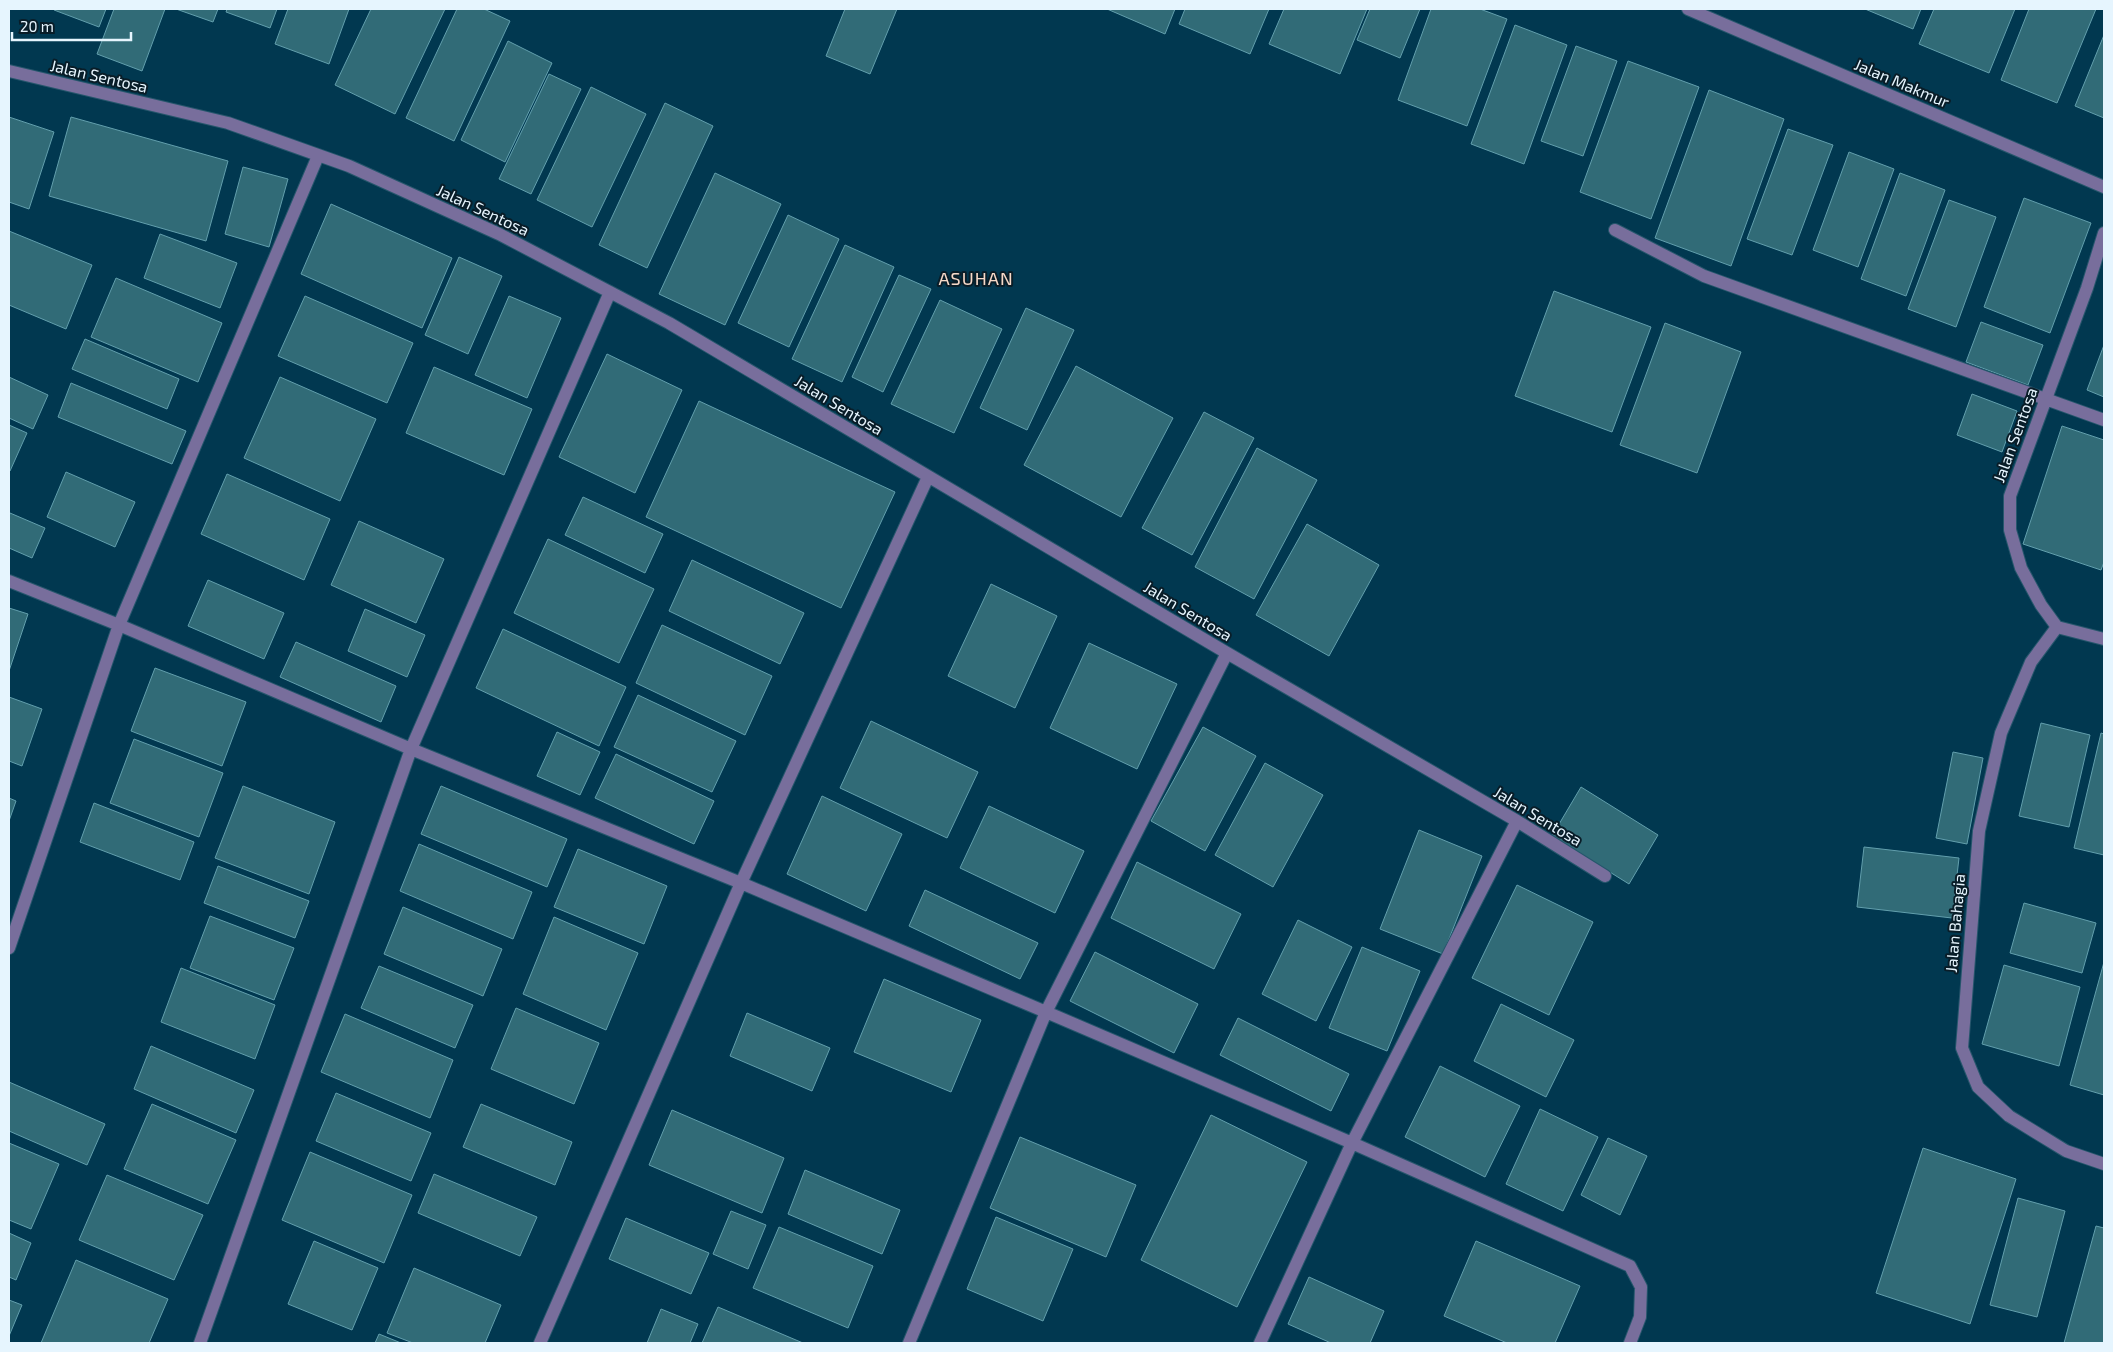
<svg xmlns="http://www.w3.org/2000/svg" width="2113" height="1352" font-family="'Exo 2',sans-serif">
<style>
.building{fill:#316b77;stroke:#629fad}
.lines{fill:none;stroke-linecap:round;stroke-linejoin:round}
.minor-casing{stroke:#26566c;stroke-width:14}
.minor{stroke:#786e9c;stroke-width:12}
.labels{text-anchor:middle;stroke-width:4;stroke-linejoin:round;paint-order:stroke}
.street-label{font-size:16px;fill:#e6f5fe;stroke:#091d28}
.neighbourhood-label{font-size:18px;letter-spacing:1px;fill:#f6d9c8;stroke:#091d28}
</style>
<rect width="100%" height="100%" fill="#013850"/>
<!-- building -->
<path class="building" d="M55 9H106L99 27 54 10Z
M114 9H165L142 71 97 54Z
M176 9H218L213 22Z
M227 9H277L270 28 226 12Z
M288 9H349L329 64 275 44Z
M371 9H445L395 114 335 85Z
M457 9H484L510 21 454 141 406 118Z
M845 9H897L870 74 826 56Z
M1107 9H1175L1165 34Z
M1185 9H1269L1250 54 1179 24Z
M1284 9H1367L1340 74 1269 44Z
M1370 9H1420L1400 58 1357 40Z
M1431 9H1480L1507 19 1467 126 1398 100Z
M1865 9H1921L1913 29Z
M1934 9H2015L1989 73 1919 44Z
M2029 9H2096L2057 103 2001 80Z
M1515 25 1567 45 1524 164 1471 144Z
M2104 35V118L2075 106Z
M508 41 552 63 505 162 461 140Z
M1576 46 1617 61 1583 156 1541 141Z
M1628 61 1699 87 1651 219 1580 192Z
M549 74 581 89 531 194 499 179Z
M591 87 646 114 592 227 537 200Z
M1709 90 1784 119 1731 266 1655 238Z
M665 103 713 126 647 268 599 245Z
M9 117 54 132 29 209 9 202Z
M71 117 228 161 206 241 49 196Z
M1788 129 1833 145 1792 255 1747 239Z
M1849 152 1894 169 1858 267 1813 250Z
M243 167 288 179 269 247 225 234Z
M715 173 781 204 725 325 659 294Z
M1900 173 1945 190 1906 296 1861 279Z
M2024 198 2091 223 2050 333 1984 307Z
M1949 200 1996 217 1956 327 1908 309Z
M331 204 452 258 422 328 301 274Z
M788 215 839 239 789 347 738 323Z
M9 231 92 265 66 329 9 305Z
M160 234 237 263 220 308 144 278Z
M845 245 894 267 842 382 792 359Z
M459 257 502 276 468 354 425 335Z
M899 275 931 289 883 392 852 377Z
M116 278 222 323 198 382 91 337Z
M1554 291 1651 327 1612 432 1515 396Z
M305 296 413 343 387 403 278 356Z
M509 296 561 318 527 398 475 375Z
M940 300 1002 329 954 433 891 404Z
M1026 308 1074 330 1027 430 980 408Z
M1981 322 2043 345 2028 385 1966 362Z
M1665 323 1741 352 1697 473 1620 445Z
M85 339 179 379 167 409 72 369Z
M2104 345V397L2087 390Z
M607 354 682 390 635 493 559 457Z
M1076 366 1173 418 1121 517 1024 465Z
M434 367 532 409 504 475 406 433Z
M9 377 48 395 33 429 9 418Z
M280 377 376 419 340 501 244 458Z
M71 383 186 431 172 464 58 417Z
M1972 394 2017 411 2002 452 1957 435Z
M699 401 895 492 841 608 646 517Z
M1204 412 1254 438 1192 555 1142 528Z
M9 425 27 433 10 471 9 470Z
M2062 426 2104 440V562L2101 570 2023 544Z
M1257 448 1317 480 1254 599 1195 567Z
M66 472 135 502 115 547 47 517Z
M227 474 330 519 304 580 201 534Z
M583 497 663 534 645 573 565 535Z
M10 513 45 528 32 558 9 548V517Z
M359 521 444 559 416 623 331 585Z
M1307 524 1379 565 1329 656 1256 615Z
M548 539 654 589 619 663 514 613Z
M692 560 804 613 780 664 669 611Z
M208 580 284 613 264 659 188 626Z
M991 584 1057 616 1015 708 948 676Z
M9 608 28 614 9 671Z
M365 609 425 635 407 677 348 651Z
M662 625 772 676 745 735 636 683Z
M503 629 626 687 599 746 476 688Z
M296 642 396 686 381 722 280 677Z
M1089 643 1177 684 1137 769 1050 728Z
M155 668 246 702 222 766 131 731Z
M638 695 736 741 712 792 614 747Z
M9 697 42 709 22 766 9 761Z
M871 721 978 772 947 838 840 788Z
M2041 723 2090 735 2069 827 2019 816Z
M1203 727 1256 756 1205 851 1151 821Z
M557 732 600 752 580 795 537 776Z
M2101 733 2104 734V855L2074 848Z
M134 739 223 773 199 837 110 803Z
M1953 752 1983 758 1967 844 1936 838Z
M616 754 714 801 694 844 595 798Z
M1265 763 1323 795 1273 887 1215 855Z
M243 786 335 822 309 894 215 858Z
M441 786 567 839 547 887 421 834Z
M1581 787 1658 835 1629 884 1552 836Z
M822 796 902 834 866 911 787 874Z
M9 798 16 801 9 821Z
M94 803 194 842 180 880 80 842Z
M989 806 1084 851 1055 913 960 868Z
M1419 830 1482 856 1443 954 1380 929Z
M419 844 532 892 513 939 400 891Z
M1864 847 1959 858 1952 918 1857 907Z
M578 849 667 886 644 944 554 907Z
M1137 862 1241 914 1214 969 1111 918Z
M218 866 309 901 295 938 204 903Z
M1517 885 1593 922 1549 1015 1472 978Z
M925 890 1038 943 1020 979 909 926Z
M2024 903 2096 923 2082 973 2010 953Z
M403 907 502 949 483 996 384 954Z
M210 916 294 948 274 1000 190 968Z
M554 917 638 953 606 1030 523 994Z
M1298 920 1352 947 1316 1021 1262 994Z
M1362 947 1420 971 1387 1051 1329 1028Z
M1095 952 1198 1004 1174 1053 1070 1001Z
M2104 962V1095L2070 1085Z
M2004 965 2080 987 2059 1066 1982 1044Z
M379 966 473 1005 455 1048 361 1008Z
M181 968 275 1005 255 1059 161 1022Z
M884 979 981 1020 951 1092 854 1052Z
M1501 1004 1574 1040 1546 1097 1474 1061Z
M516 1008 599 1043 574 1104 491 1069Z
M747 1013 830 1048 812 1091 730 1056Z
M345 1014 453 1060 430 1118 321 1072Z
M1238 1018 1349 1074 1331 1111 1220 1055Z
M151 1046 254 1090 236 1133 134 1089Z
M1440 1066 1520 1106 1485 1177 1405 1137Z
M9 1082 105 1124 87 1165 9 1131Z
M336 1093 431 1133 411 1181 316 1141Z
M152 1104 236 1140 208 1204 124 1169Z
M481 1104 572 1142 555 1185 463 1147Z
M1540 1109 1598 1137 1563 1211 1506 1184Z
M672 1110 784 1158 762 1213 649 1165Z
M1211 1115 1307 1162 1237 1307 1141 1260Z
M1020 1137 1136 1185 1106 1257 990 1208Z
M1608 1138 1647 1156 1620 1215 1581 1195Z
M9 1143 59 1164 31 1229 9 1220Z
M1923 1148 2016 1179 1970 1324 1876 1293Z
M310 1152 412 1195 384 1263 282 1220Z
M805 1170 900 1210 882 1254 788 1214Z
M434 1174 537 1217 520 1256 418 1213Z
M107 1175 203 1215 174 1280 79 1240Z
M2018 1198 2065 1211 2037 1317 1990 1305Z
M731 1211 766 1225 748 1269 713 1254Z
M996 1217 1073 1249 1043 1321 967 1289Z
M626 1218 709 1253 691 1294 609 1259Z
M2096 1226 2104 1228V1343H2064Z
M779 1227 873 1266 848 1328 753 1288Z
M9 1233 31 1243 16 1280 9 1277Z
M314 1241 378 1268 352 1330 288 1304Z
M1476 1241 1580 1286 1555 1343H1507L1444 1316Z
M76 1260 168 1299 149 1343H41Z
M414 1268 501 1305 485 1343H413L387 1333Z
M1309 1277 1384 1311 1370 1343H1331L1288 1324Z
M9 1300 22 1305 9 1336Z
M718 1307 803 1343H702Z
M661 1309 698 1324 690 1343H647Z
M379 1334 401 1343H375Z"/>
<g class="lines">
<!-- minor casing -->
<g class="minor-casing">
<path id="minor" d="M1688 9 2104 187
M9 71 228 123 349 166 499 234 669 323 1227 653 1517 821 1605 876
M1615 230 1704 276 2104 420
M2104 233 2087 288 2010 496V530L2021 568 2041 605 2057 627 2104 639
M9 581 119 625 411 749 741 883 1046 1012 1352 1143 1630 1266 1641 1287 1640 1317 1630 1343
M2057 627 2031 662 2001 733 1979 831 1962 1048 1978 1087 2009 1116 2066 1151 2104 1164
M9 948 119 625 318 156
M200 1343 411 749 610 292
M540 1343 741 883 928 477
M909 1343 1046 1012 1227 653
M1260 1343 1352 1143 1517 821"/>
</g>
<!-- minor -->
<use href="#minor" class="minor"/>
</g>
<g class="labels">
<!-- street labels -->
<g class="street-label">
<text transform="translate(99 76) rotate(13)" y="6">Jalan Sentosa</text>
<text transform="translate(1902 83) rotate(23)" y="6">Jalan Makmur</text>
<text transform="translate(483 210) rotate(25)" y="6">Jalan Sentosa</text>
<text transform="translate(839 405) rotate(31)" y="6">Jalan Sentosa</text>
<text transform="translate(2015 435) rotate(-70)" y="6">Jalan Sentosa</text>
<text transform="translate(1188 611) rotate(31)" y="6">Jalan Sentosa</text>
<text transform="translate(1538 816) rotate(31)" y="6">Jalan Sentosa</text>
<text transform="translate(1955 923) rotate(-85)" y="6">Jalan Bahagia</text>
</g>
<!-- neighbourhood labels -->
<g class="neighbourhood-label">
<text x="976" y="285">ASUHAN</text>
</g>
</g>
<!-- border -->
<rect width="2113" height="1352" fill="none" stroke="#e6f5fe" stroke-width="20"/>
<!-- scale -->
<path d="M12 32v8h119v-8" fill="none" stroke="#e6f5fe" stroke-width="2.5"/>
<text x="20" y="32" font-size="15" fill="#e6f5fe" stroke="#091d28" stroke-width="4" paint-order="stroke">20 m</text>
</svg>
